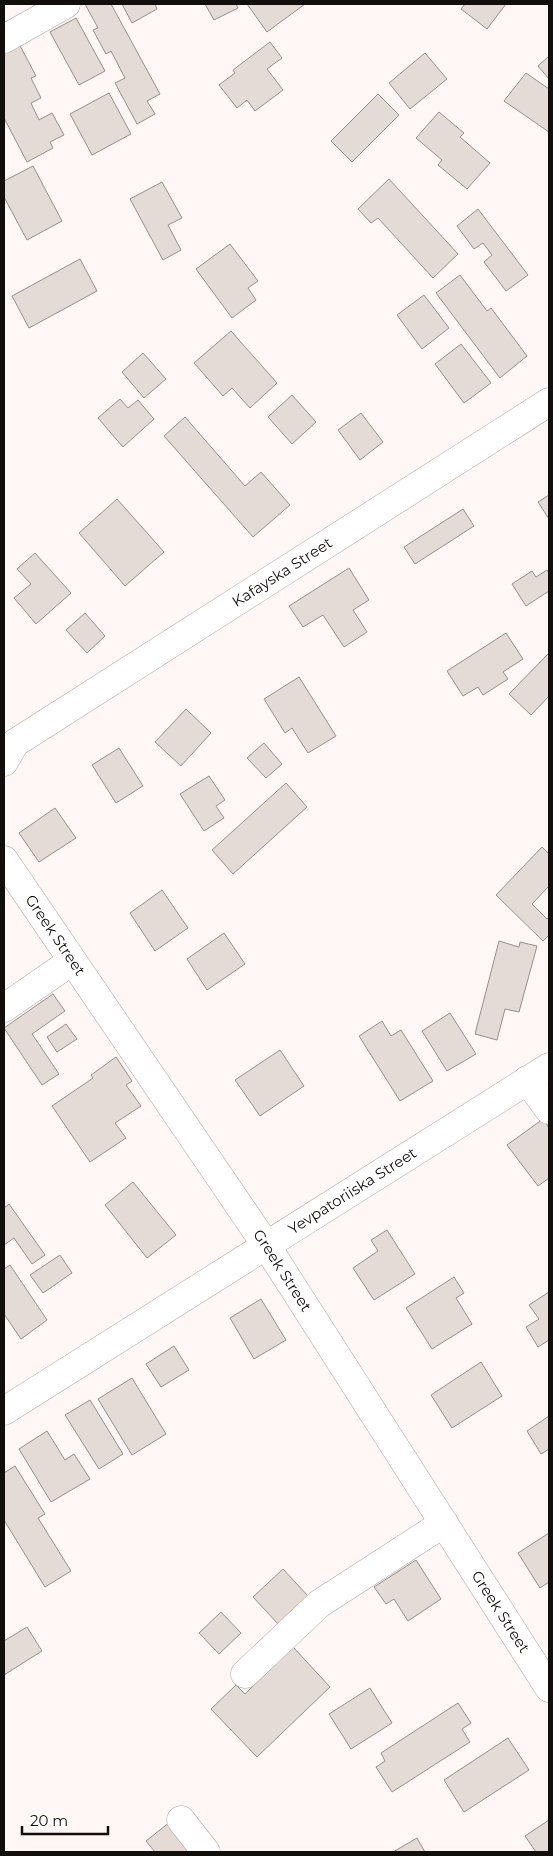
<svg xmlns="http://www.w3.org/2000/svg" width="553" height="1856" font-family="Montserrat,sans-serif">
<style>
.building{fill:#e5dbd6;stroke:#978e8a}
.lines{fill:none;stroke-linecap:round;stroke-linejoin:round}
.minor-casing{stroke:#b0a6a2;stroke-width:29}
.minor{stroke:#fff;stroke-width:28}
.labels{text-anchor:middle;stroke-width:4.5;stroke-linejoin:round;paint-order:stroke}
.street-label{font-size:15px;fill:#110e0c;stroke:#fff}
</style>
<rect width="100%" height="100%" fill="#fef7f5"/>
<!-- building -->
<path class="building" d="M85 4H111L160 94 147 101 155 114 137 124 115 83 125 78 111 51 106 54 93 30 98 28Z
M122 4H155L157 9 132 23Z
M205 4H236L238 8 214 20Z
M247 4H305L267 32Z
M465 4H506L487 29 461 9Z
M76 18 105 71 79 85 50 32Z
M17 40 36 76 31 78 41 98 31 103 39 120 52 113 64 135 50 142 53 148 27 162 4 118V46Z
M270 42 282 58 267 69 283 90 255 111 247 100 237 108 219 85 235 73 233 70Z
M425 53 447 79 410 109 389 83Z
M549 56V79L538 66Z
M526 73 549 89V132L504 101Z
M109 93 131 134 92 155 70 114Z
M378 94 399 115 352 162 331 141Z
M439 112 464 133 460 137 490 163 467 189 438 165 442 160 416 138Z
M33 166 62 221 27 240 4 197V181Z
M389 179 458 254 433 278 378 218 371 223 358 209Z
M162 182 182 218 168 225 181 250 163 260 130 199Z
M478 209 528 275 506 291 484 262 492 255 483 243 474 249 457 226Z
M230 244 258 281 248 288 256 300 232 318 196 269Z
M80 259 97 291 29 328 12 296Z
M460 275 487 311 491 308 527 356 500 378 436 293Z
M424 295 449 328 422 349 397 315Z
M231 331 277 383 250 408 232 388 223 396 194 363Z
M461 344 491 383 464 403 435 364Z
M143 353 166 379 144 398 122 372Z
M292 395 316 422 292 444 268 417Z
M120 399 128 408 138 400 154 419 123 447 98 418Z
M361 413 383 442 360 460 338 430Z
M185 417 245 486 261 472 290 505 253 537 164 436Z
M549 495V519L538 502Z
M117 499 164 552 125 586 79 533Z
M463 509 474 526 415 564 404 547Z
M35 553 71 593 36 624 14 598 31 584 17 569Z
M349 568 369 600 353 610 367 632 344 647 323 615 303 627 289 606Z
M547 570 549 573V591L526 606 512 584 532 571 536 577Z
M85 613 105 636 87 653 66 630Z
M506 633 523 659 503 672 508 679 483 695 478 687 463 696 447 671Z
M549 653V696L531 715 509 694Z
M299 677 336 736 308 753 292 728 285 733 264 699Z
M186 709 211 733 181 766 155 742Z
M264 743 282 764 266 778 247 758Z
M119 748 143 786 116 803 92 765Z
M209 776 225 800 216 806 224 818 204 831 180 794Z
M286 783 307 807 233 874 212 850Z
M55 808 76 838 39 862 19 833Z
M542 847 549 854V889L548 887 532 904 547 919 549 917V935L543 941 496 895Z
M162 890 188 928 155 951 130 913Z
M224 933 245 964 207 990 187 959Z
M499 941 519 947 520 942 537 946 519 1012 505 1009 497 1040 475 1034Z
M53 994 65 1011 32 1034 59 1074 42 1085 4 1028Z
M450 1013 476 1054 447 1071 422 1031Z
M382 1021 391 1036 401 1030 433 1081 400 1101 359 1036Z
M66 1024 77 1039 57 1052 47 1037Z
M280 1050 304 1086 260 1116 235 1080Z
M116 1057 132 1081 126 1085 141 1106 115 1123 126 1138 90 1162 52 1106 93 1078 91 1075Z
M543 1119 549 1128V1178L538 1186 507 1145Z
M133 1182 176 1235 147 1258 105 1205Z
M9 1204 45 1255 32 1264 14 1238 4 1245V1208Z
M387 1230 415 1274 374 1300 353 1268 378 1251 371 1240Z
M60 1255 72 1273 43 1293 30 1275Z
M10 1265 47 1320 21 1339 4 1314V1269Z
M454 1277 464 1293 456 1298 472 1324 432 1349 406 1308Z
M549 1292V1340L538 1347 526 1327 539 1319 529 1305Z
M261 1299 286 1340 254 1359 230 1318Z
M174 1346 189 1370 161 1387 146 1364Z
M481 1362 502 1396 452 1428 431 1395Z
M132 1378 166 1434 132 1455 98 1399Z
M90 1400 123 1454 99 1469 65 1415Z
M549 1416V1449L541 1454 527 1431Z
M47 1431 65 1460 74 1454 90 1479 51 1502 19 1449Z
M15 1466 45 1514 38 1518 71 1571 45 1587 4 1520V1473Z
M549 1533V1582L540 1588 518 1553Z
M416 1560 441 1599 408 1621 394 1599 386 1604 374 1587Z
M283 1569 308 1596 278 1624 253 1597Z
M221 1612 241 1633 219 1654 199 1633Z
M27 1627 42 1651 4 1675V1641Z
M293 1647 330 1687 257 1757 211 1709 236 1685 245 1694Z
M370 1688 392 1723 351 1749 329 1714Z
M458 1703 471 1723 462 1729 470 1742 392 1792 376 1767 385 1761 381 1753Z
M508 1738 529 1770 464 1812 444 1780Z
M549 1820V1852H536L525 1836Z
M170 1822 193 1852H155L146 1841Z
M417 1838 425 1852H393Z"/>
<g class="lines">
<!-- minor casing -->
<g class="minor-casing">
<g id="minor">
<path d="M4 39 66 4"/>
<path id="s1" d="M4 762 15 743 549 402"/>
<path id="s2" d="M4 860 266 1245 549 1688"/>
<path d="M4 1008 72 961"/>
<path d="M527 1080 549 1110"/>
<path id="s3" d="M4 1411 549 1067"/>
<path d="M245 1674 319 1604 444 1523"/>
<path d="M181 1820 206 1852"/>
</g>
</g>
<!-- minor -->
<use href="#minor" class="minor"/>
</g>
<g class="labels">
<!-- street labels -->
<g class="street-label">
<text dy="5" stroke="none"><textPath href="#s1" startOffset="339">Kafayska Street</textPath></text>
<text dy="5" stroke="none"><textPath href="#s2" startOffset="91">Greek Street</textPath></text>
<text dy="5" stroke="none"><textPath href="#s3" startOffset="412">Yevpatoriiska Street</textPath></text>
<text dy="5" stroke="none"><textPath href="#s2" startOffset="496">Greek Street</textPath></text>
<text dy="5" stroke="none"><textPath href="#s2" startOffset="901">Greek Street</textPath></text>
</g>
</g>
<!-- border -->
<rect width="553" height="1856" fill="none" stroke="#110e0c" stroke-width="10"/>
<!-- scale -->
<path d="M22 1826v8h86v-8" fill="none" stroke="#110e0c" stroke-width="2.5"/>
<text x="30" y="1826" font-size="15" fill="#110e0c" stroke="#ffffff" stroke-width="4" paint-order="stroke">20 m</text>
</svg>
